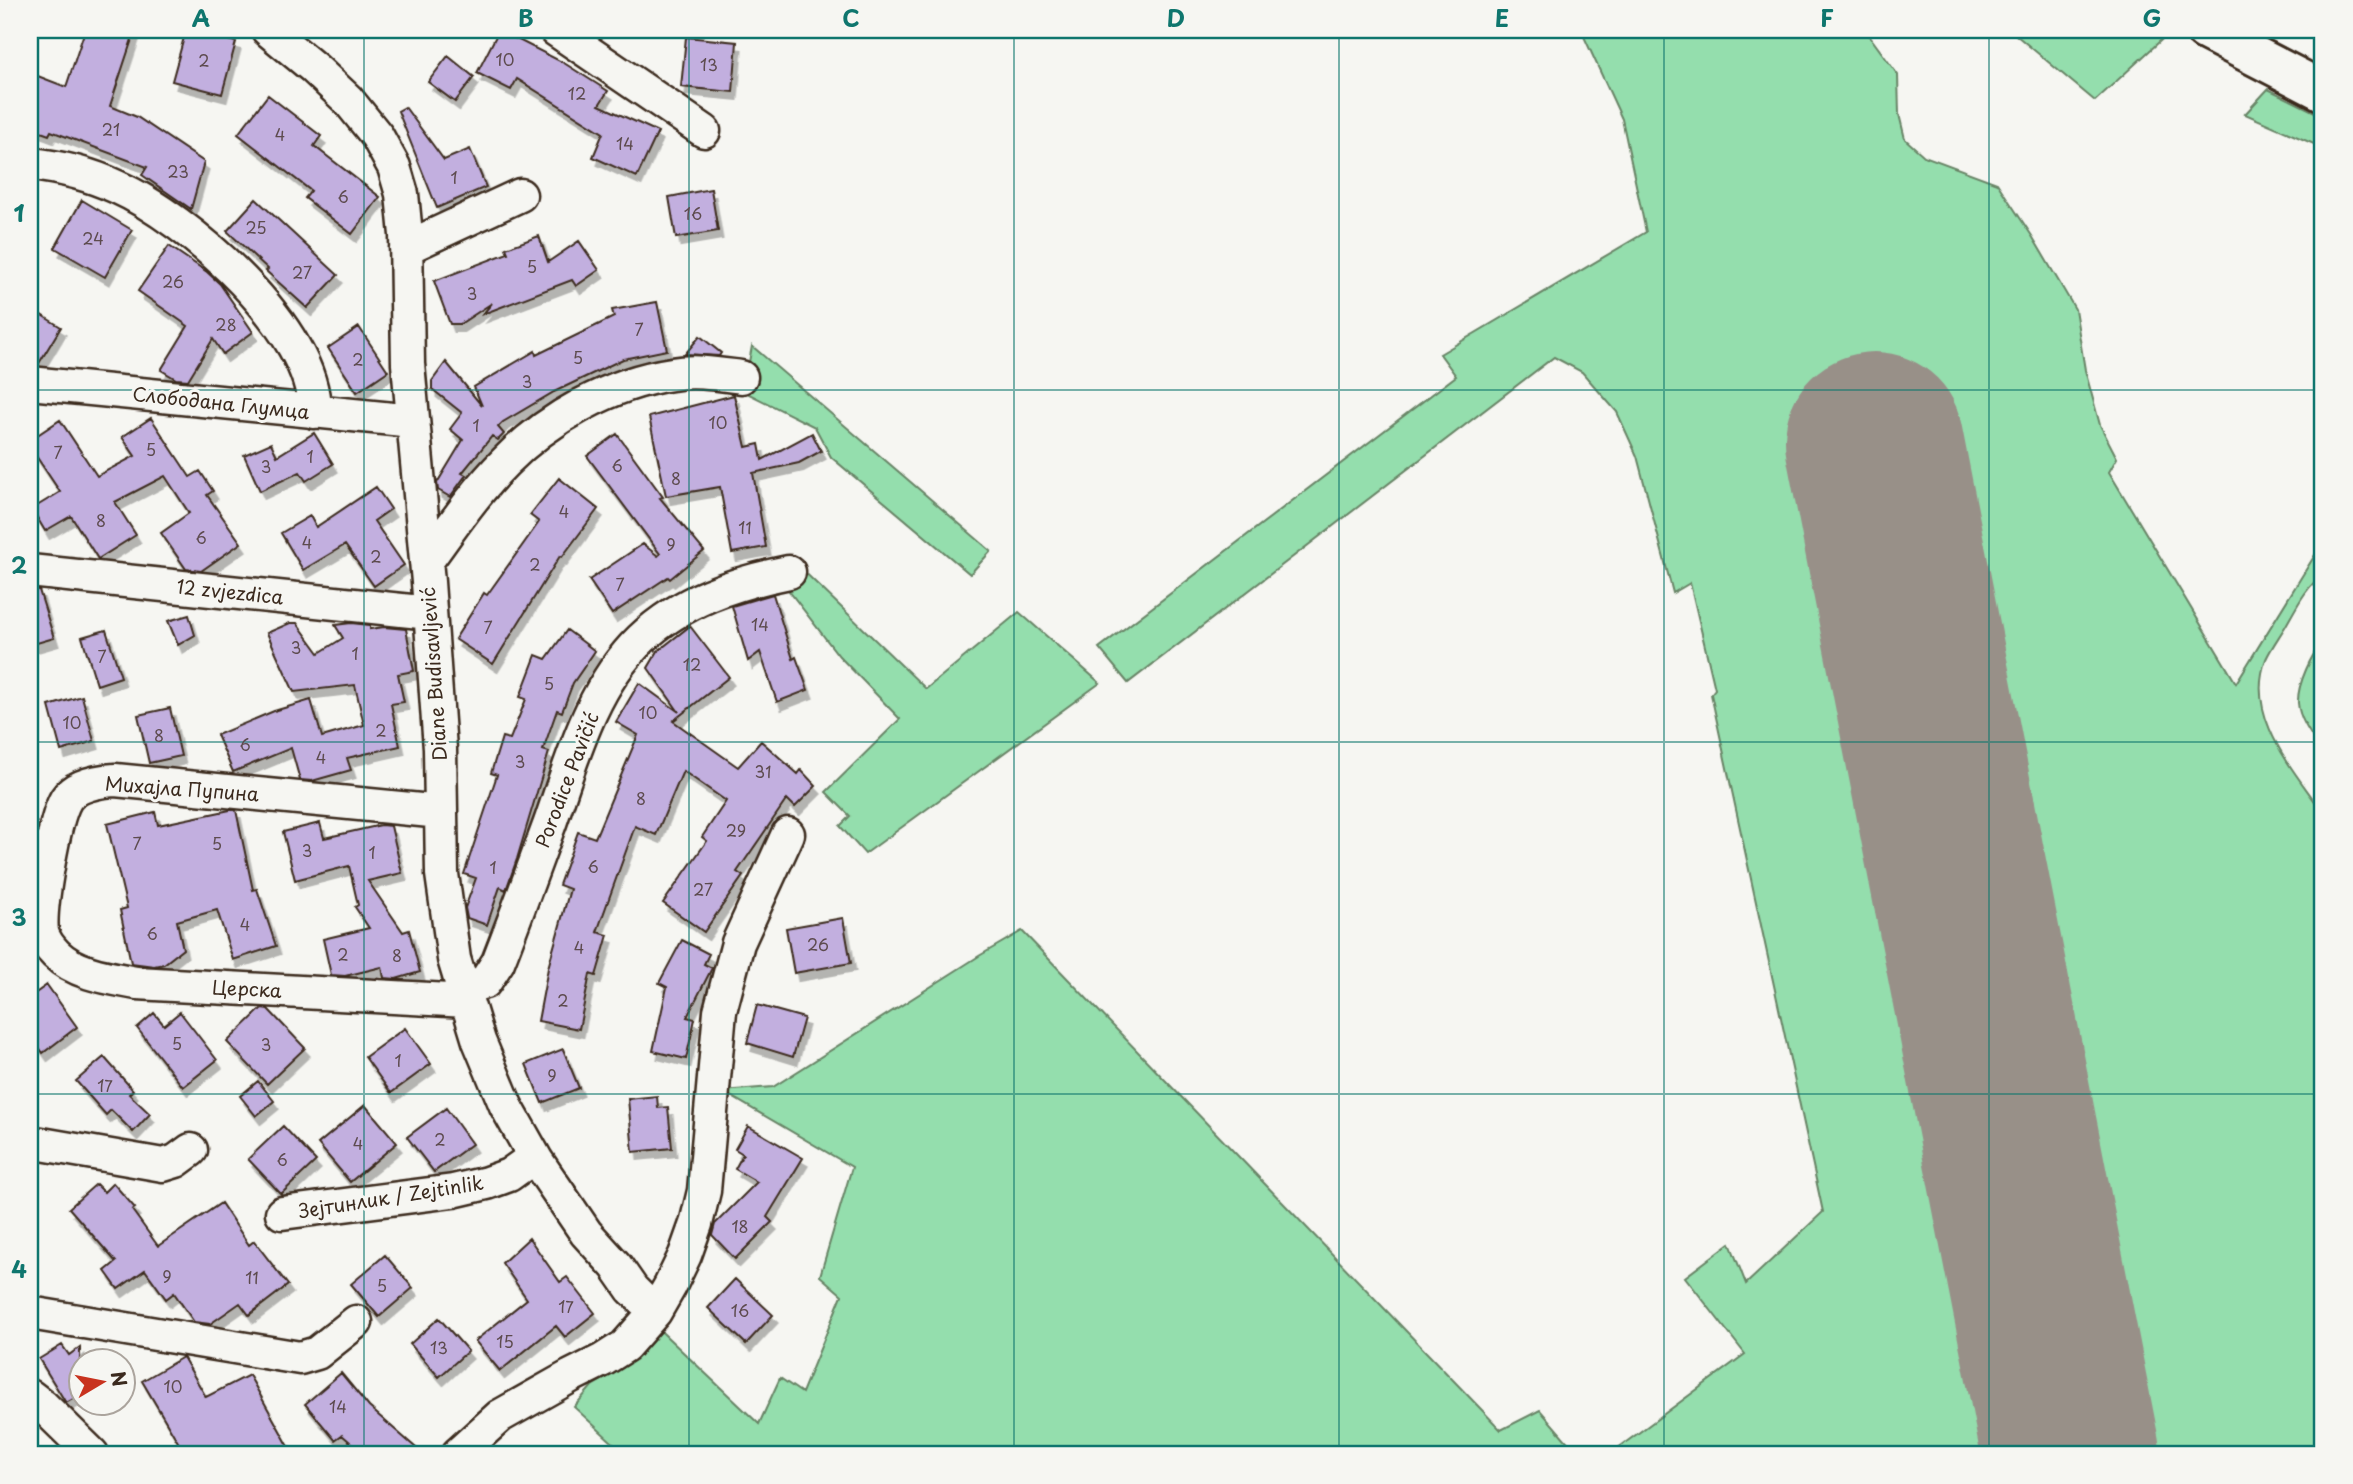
<svg xmlns="http://www.w3.org/2000/svg" width="2353" height="1484" font-family="'Playpen Sans',sans-serif">
<style>
.green{fill:#94dead;stroke:#688466;stroke-width:2}
.lines{fill:none;stroke-linecap:round;stroke-linejoin:round}
.runway{stroke:#989088;stroke-width:178}
.building{fill:#c2afdf;stroke:#3b2a1e;stroke-width:2;filter:url(#shadow)}
.minor-casing{stroke:#3b2a1e;stroke-width:37}
.major-casing{stroke:#3b2a1e;stroke-width:44}
.minor{stroke:#f6f6f2;stroke-width:32}
.major{stroke:#f6f6f2;stroke-width:38}
.grid{fill:none;stroke:#0f766e;stroke-width:2;stroke-opacity:0.55}
.labels{text-anchor:middle;stroke-width:6;stroke-linejoin:round;paint-order:stroke}
.number-label{font-size:16px;fill:#5d4b4e}
.street-label{font-size:19px;fill:#3b2a1e;stroke:#f6f6f2}
.neatline{fill:none;stroke:#0f766e;stroke-width:2.5}
.grid-label{font-size:23px;text-anchor:middle;font-weight:bold;fill:#0f766e}
</style>
<defs>
<filter id="shadow"><feDropShadow dx="4.5" dy="8" stdDeviation="0" flood-color="#0004"/></filter>
</defs>
<rect width="100%" height="100%" fill="#f6f6f2"/>
<filter id="ink" filterUnits="userSpaceOnUse"><feTurbulence type="fractalNoise" baseFrequency=".0143" numOctaves="2"/><feDisplacementMap in="SourceGraphic" scale="14" xChannelSelector="R" yChannelSelector="G"/><feConvolveMatrix kernelMatrix="1 2 1 2 8 2 1 2 1" color-interpolation-filters="sRGB"/></filter>
<g filter="url(#ink)">
<!-- green -->
<path class="green" d="M1581 30H1744L1749 37 1765 30H1865L1898 75 1899 114 1905 139 1924 156 1997 183 2032 236 2075 309 2085 370 2100 425 2117 458 2109 472 2236 683 2323 542V575C2306 586 2295 610 2285 627 2279 637 2271 648 2266 659 2244 716 2294 770 2323 813V1454H1610L1745 1354 1685 1277 1730 1243 1746 1284 1823 1212 1711 694 1715 689 1690 583 1673 593 1637 456 1617 412 1582 372 1554 357 1128 683 1099 648 1456 376 1440 354 1646 232 1622 119Z
M2010 30H2169L2171 31 2095 101Z
M2268 89 2323 116V148L2245 114Z
M752 346 991 551 970 574 831 457 815 427 739 389 747 373Z
M790 558 926 689 1019 612 1100 683 865 854 840 826 850 816 826 792 900 719 839 656 786 587Z
M2323 641V753C2314 739 2299 720 2298 703 2297 684 2312 654 2323 641Z
M1022 931 1501 1430 1540 1410 1578 1454H625L574 1407 592 1386 630 1363 642 1344 648 1319 759 1424 780 1378 802 1393 842 1295 820 1276 852 1167 722 1091 773 1087 979 956Z"/>
<g class="lines">
<!-- runway -->
<path class="runway" d="M1874 441 2071 1454"/>
</g>
<!-- building -->
<path class="building" d="M85 30H135L110 106 137 117 204 162 191 209 142 175 147 167 51 131 49 135 30 128V73L66 87Z
M186 30 236 42 222 94 172 81Z
M499 30 564 63 608 91 599 105 658 132 637 177 593 157 603 133 517 79 511 90 477 73Z
M686 37 737 42 733 92 681 87Z
M448 56 474 77 455 102 428 82Z
M268 95 321 136 314 146 380 197 352 234 305 198 311 191 238 134Z
M405 107 444 160 470 149 486 187 437 208 398 111Z
M711 189 718 231 676 238 669 197Z
M256 199 338 275 307 308 266 271 268 269 227 231Z
M82 200 132 230 105 277 55 248Z
M539 236 548 262 579 241 599 270 576 286 572 280 483 314 492 303 460 324H450L434 281 508 253 506 248Z
M169 246 207 272 220 284 253 332 223 354 213 339 188 380 176 379 161 370 188 326 138 291Z
M657 302 667 350 623 359 554 392 503 422 498 427 504 434 498 440 492 436 462 473 466 475 450 497 438 490 437 483 463 440 450 429 462 413 432 389V381L446 362 482 406 474 387 535 351 536 355 614 317 612 310Z
M30 308 61 327 38 365H30Z
M359 327 388 371 357 392 328 348Z
M700 336 721 353 719 356 685 354Z
M734 395 746 447 759 444 762 460 812 433 821 451 799 463 753 473 766 547 732 553 720 487 666 496 649 417Z
M151 418 190 477 200 471 213 491 207 495 241 543 201 571 186 569 161 533 189 513 165 476 115 502 136 535 98 559 71 516 45 531 32 509 60 492 30 447V440L60 420 97 476 135 456 122 437Z
M314 433 333 464 306 481 300 472 260 491 244 455 271 443 277 456Z
M617 434 663 497 660 498 704 551 670 579 668 577 612 614 589 580 643 544 658 556 660 554 587 456Z
M559 478 598 509 562 557 560 556 493 664 455 639 484 593 487 595 539 522 530 515Z
M376 487 391 509 374 521 404 565 374 586 345 545 303 570 281 533 310 516 316 527Z
M30 589 39 590 54 638 30 645Z
M773 594 793 659 796 657 808 690 777 702 760 652 748 661 732 606Z
M189 615 195 635 178 645 168 621Z
M290 623H297L319 653 343 638 335 625 351 623 370 625V629L384 627 406 629 414 671 398 674 404 702 391 704 400 746 347 758 351 770 312 781 300 780 291 748 233 772 217 735 274 711 311 700 322 737 364 725 355 685 294 692 267 633Z
M690 626 729 677 673 721 738 767 761 741 798 774 801 770 816 786 795 807 787 799 737 872 743 876 704 932 663 903 707 841 702 837 726 801 683 771 656 835 635 826 597 932 608 935 596 976 590 974 579 1029 538 1021 548 968 570 889 559 885 578 832 595 838 638 735 616 722 639 683 679 712 648 668 658 651Z
M106 630 121 677 97 685 82 637Z
M567 630 595 651 573 683 562 712 557 710 543 750 549 752 517 859 506 890 500 887 487 925 467 918 465 908 476 878 464 874 497 775 491 773 502 737 510 739 526 699 520 697 536 655 546 659Z
M82 696 94 741 61 751 49 706Z
M170 708 181 756 149 763 138 715Z
M230 810H236L253 890 257 889 276 946 233 960 217 910 177 921 183 949 164 964 154 966 131 963 120 910 127 908 107 824 155 812 158 825Z
M320 823 324 838 381 825 391 826 402 873 368 881 403 932 409 930 420 972 396 979 384 978 382 967 345 976 331 975 323 939 369 928 355 907 358 905 349 866 295 880 283 832Z
M843 918 851 963 794 973 786 928Z
M682 940 709 954 704 964 712 968 687 1017 695 1019 686 1059 653 1051 667 987 659 983Z
M47 985 77 1027 43 1053 30 1035V997Z
M757 1005 804 1018 793 1057 747 1043Z
M262 1008 268 1009 305 1048 267 1084 227 1042Z
M180 1012 217 1060 183 1087 137 1028 154 1013 164 1025Z
M405 1028 431 1064 391 1093 365 1057Z
M563 1049 579 1088 542 1103 526 1064Z
M104 1057 133 1090 129 1094 150 1114 133 1132 111 1110 106 1115 76 1081Z
M258 1081 274 1101 256 1116 240 1096Z
M657 1096 658 1108 668 1107 672 1148 633 1152 628 1099Z
M365 1105 397 1143 350 1182 318 1144Z
M446 1108 472 1144 434 1172 407 1137Z
M283 1126 316 1161 281 1194 248 1159Z
M748 1126 803 1158 767 1217 772 1222 735 1259 712 1235 715 1224 757 1182 735 1169 743 1154 735 1149Z
M113 1183 135 1208 132 1210 158 1246 221 1203 249 1245 254 1241 288 1285 249 1315 240 1303 210 1324 194 1322 174 1293 166 1299 145 1270 118 1289 105 1271 116 1262 69 1208 96 1184 104 1192Z
M529 1238 560 1282 567 1277 595 1313 565 1337 556 1326 500 1371 475 1341 527 1299 502 1263Z
M385 1255 413 1288 379 1317 351 1284Z
M735 1279 773 1315 746 1344 708 1308Z
M439 1318 468 1351 439 1377 410 1344Z
M62 1345 69 1355 80 1347V1395L66 1403 39 1359Z
M183 1357 206 1397 249 1375 293 1454H185L142 1381Z
M341 1373 369 1407 423 1454H364L342 1435 335 1440 305 1404Z"/>
<g class="lines">
<!-- minor casing -->
<g class="minor-casing">
<path id="minor" d="M268 30 314 68 348 100 377 136 394 167 402 194 406 235 408 364 428 582 440 749 442 874 454 959 479 1041 506 1106 537 1161 586 1233 616 1266 632 1289 655 1312
M556 30 704 131
M30 164C60 167 89 174 117 187 187 218 316 330 314 412
M406 248 520 195
M30 383 413 421
M426 562C451 528 475 492 505 462 548 418 611 383 672 374 695 370 718 374 741 377
M30 571 430 613
M441 812 115 780C99 781 75 785 66 799 54 819 39 909 42 932 44 940 50 948 56 954 76 974 110 978 137 983L467 1001
M463 988 485 982 498 962C516 916 533 869 550 823 572 760 591 687 641 639 682 600 734 583 789 572
M30 1142 163 1165 176 1161 191 1150
M282 1213 453 1191 487 1183 509 1175 534 1157
M30 1313 300 1358 317 1353 356 1322
M30 1396 43 1406 92 1454
M458 1454 500 1416 571 1376 603 1360 625 1346 655 1312 670 1286 685 1255 696 1224 704 1191 720 1011 738 943 788 834"/>
</g>
<!-- major casing -->
<g class="major-casing">
<path id="major" d="M2205 30 2323 91"/>
</g>
<!-- minor -->
<use href="#minor" class="minor"/>
<!-- major -->
<use href="#major" class="major"/>
</g>
</g>
<!-- grid -->
<path class="grid" d="M364 30V1454M689 30V1454M1014 30V1454M1339 30V1454M1664 30V1454M1989 30V1454M30 390H2323M30 742H2323M30 1094H2323"/>
<g class="labels">
<!-- number labels -->
<g class="number-label">
<text x="505" y="66">10</text>
<text x="204" y="67">2</text>
<text x="709" y="71">13</text>
<text x="577" y="100">12</text>
<text x="111" y="136">21</text>
<text x="280" y="141">4</text>
<text x="625" y="150">14</text>
<text x="178" y="178">23</text>
<text x="454" y="184">1</text>
<text x="343" y="203">6</text>
<text x="693" y="220">16</text>
<text x="256" y="234">25</text>
<text x="93" y="245">24</text>
<text x="532" y="273">5</text>
<text x="302" y="279">27</text>
<text x="173" y="288">26</text>
<text x="472" y="300">3</text>
<text x="226" y="331">28</text>
<text x="639" y="336">7</text>
<text x="578" y="364">5</text>
<text x="358" y="366">2</text>
<text x="527" y="388">3</text>
<text x="718" y="429">10</text>
<text x="476" y="432">1</text>
<text x="151" y="456">5</text>
<text x="58" y="459">7</text>
<text x="310" y="463">1</text>
<text x="617" y="472">6</text>
<text x="266" y="473">3</text>
<text x="676" y="485">8</text>
<text x="564" y="518">4</text>
<text x="101" y="527">8</text>
<text x="745" y="534">11</text>
<text x="201" y="544">6</text>
<text x="307" y="549">4</text>
<text x="671" y="551">9</text>
<text x="376" y="563">2</text>
<text x="535" y="571">2</text>
<text x="620" y="591">7</text>
<text x="760" y="631">14</text>
<text x="488" y="634">7</text>
<text x="296" y="654">3</text>
<text x="355" y="660">1</text>
<text x="102" y="663">7</text>
<text x="692" y="671">12</text>
<text x="549" y="690">5</text>
<text x="648" y="719">10</text>
<text x="72" y="729">10</text>
<text x="381" y="737">2</text>
<text x="159" y="742">8</text>
<text x="245" y="751">6</text>
<text x="321" y="764">4</text>
<text x="520" y="768">3</text>
<text x="763" y="778">31</text>
<text x="641" y="805">8</text>
<text x="736" y="837">29</text>
<text x="137" y="850">7</text>
<text x="217" y="850">5</text>
<text x="307" y="857">3</text>
<text x="372" y="859">1</text>
<text x="593" y="873">6</text>
<text x="493" y="874">1</text>
<text x="703" y="896">27</text>
<text x="245" y="931">4</text>
<text x="152" y="940">6</text>
<text x="818" y="951">26</text>
<text x="579" y="954">4</text>
<text x="343" y="961">2</text>
<text x="397" y="962">8</text>
<text x="563" y="1007">2</text>
<text x="177" y="1050">5</text>
<text x="266" y="1051">3</text>
<text x="398" y="1067">1</text>
<text x="552" y="1082">9</text>
<text x="105" y="1092">17</text>
<text x="440" y="1146">2</text>
<text x="358" y="1150">4</text>
<text x="282" y="1166">6</text>
<text x="740" y="1233">18</text>
<text x="167" y="1283">9</text>
<text x="252" y="1284">11</text>
<text x="382" y="1292">5</text>
<text x="566" y="1313">17</text>
<text x="740" y="1317">16</text>
<text x="505" y="1348">15</text>
<text x="439" y="1354">13</text>
<text x="173" y="1393">10</text>
<text x="338" y="1413">14</text>
</g>
<!-- street labels -->
<g class="street-label">
<text transform="translate(221 403) rotate(6)" y="7">Слободана Глумца</text>
<text transform="translate(230 592) rotate(6)" y="7">12 zvjezdica</text>
<text transform="translate(434 674) rotate(-94)" y="7">Diane Budisavljević</text>
<text transform="translate(567 780) rotate(-69)" y="7">Porodice Pavičić</text>
<text transform="translate(182 789) rotate(4)" y="7">Михајла Пупина</text>
<text transform="translate(247 989) rotate(3)" y="7">Церска</text>
<text transform="translate(391 1197) rotate(-9)" y="7">Зејтинлик / Zejtinlik</text>
</g>
</g>
<!-- margin -->
<rect width="2353" height="1484" fill="none" stroke="#f6f6f2" stroke-width="77"/>
<!-- north arrow -->
<g transform="translate(102 1382) rotate(80)"><circle r="33" fill="#f6f6f2" stroke="#aba49d" stroke-width="2"/>
<path d="M0-5L12 26L0 18L-12 26Z" fill="#c8321e"/>
<text y="-10" font-size="19" font-weight="bold" text-anchor="middle" fill="#3b2a1e">N</text>
</g>
<rect x="38" y="38" width="2276" height="1408" class="neatline"/>
<g class="grid-label">
<text x="201" y="27">A</text>
<text x="526" y="27">B</text>
<text x="851" y="27">C</text>
<text x="1176" y="27">D</text>
<text x="1502" y="27">E</text>
<text x="1827" y="27">F</text>
<text x="2152" y="27">G</text>
<text x="19" y="222">1</text>
<text x="19" y="574">2</text>
<text x="19" y="926">3</text>
<text x="19" y="1278">4</text>
</g>
</svg>
